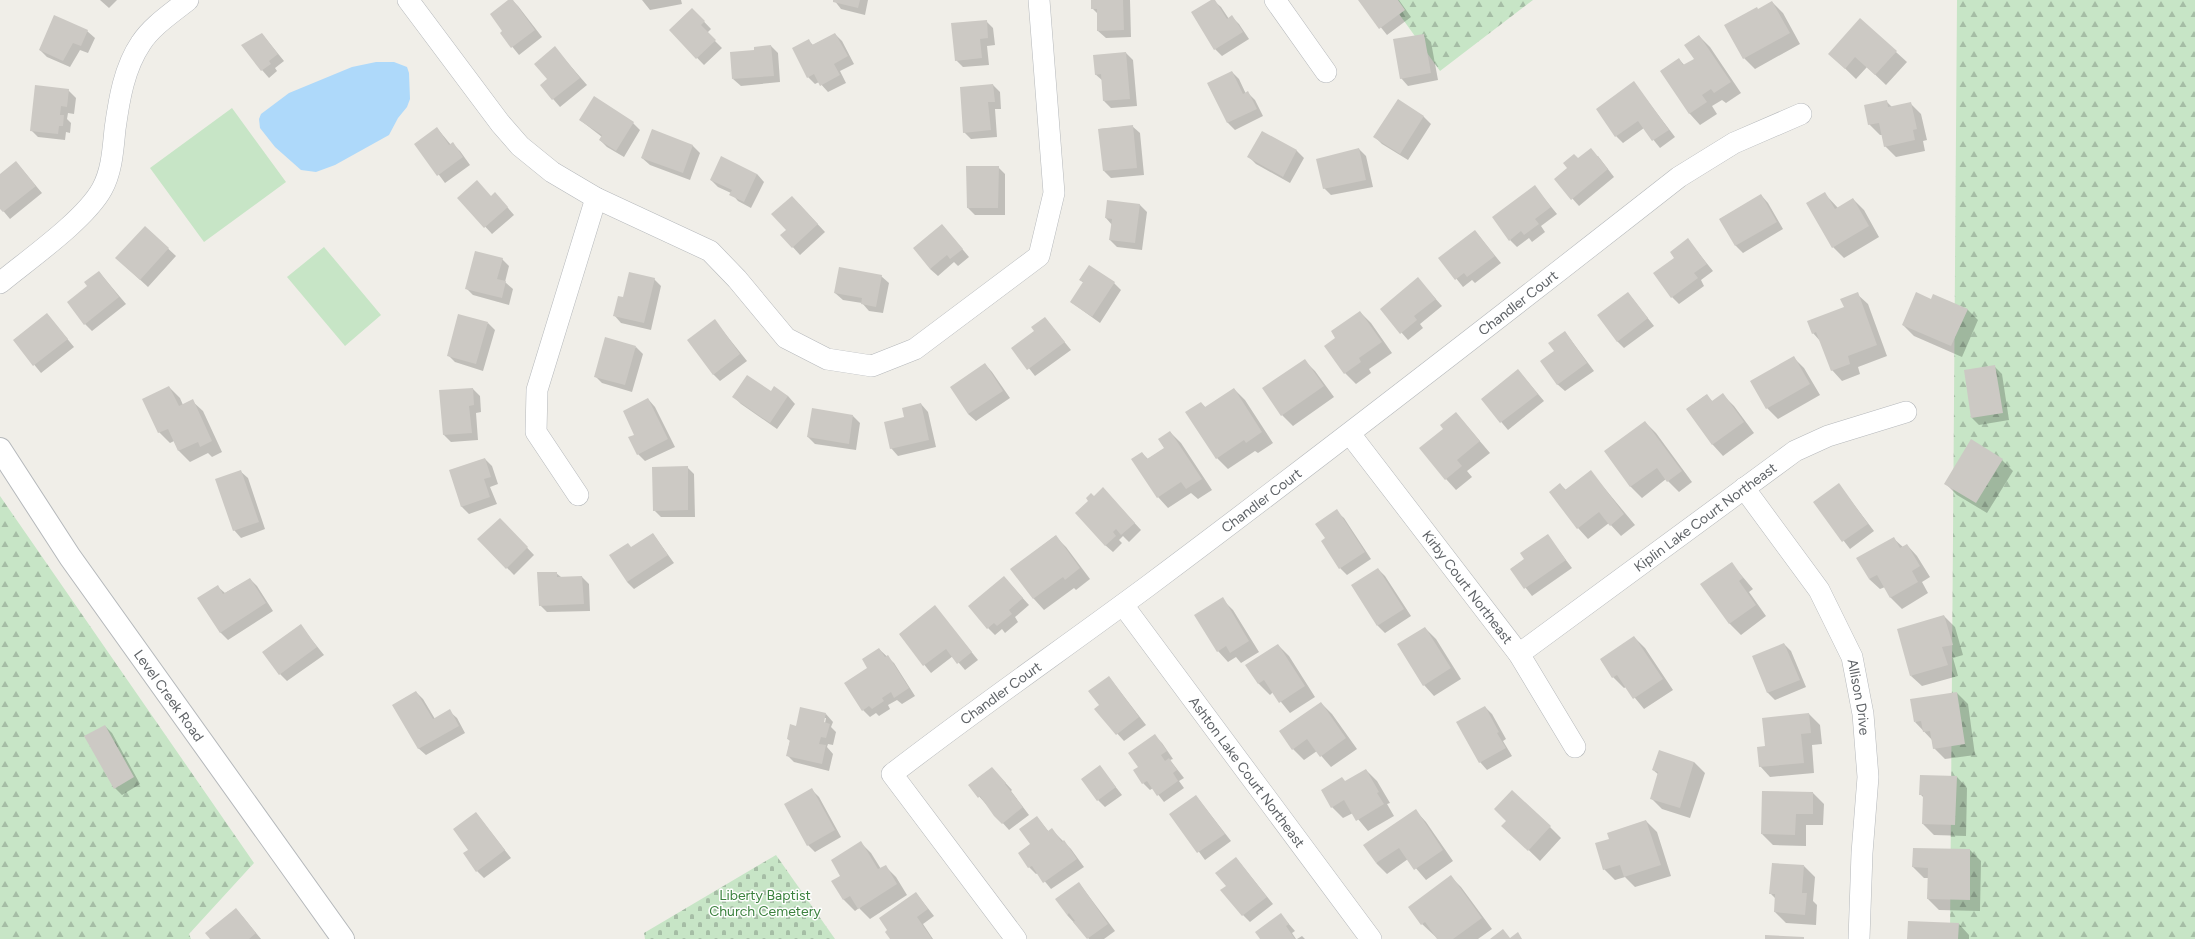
<svg xmlns="http://www.w3.org/2000/svg" width="2195" height="939" font-family="Figtree,sans-serif">
<style>
.forest{fill:url(#forest-firs)}
.cemetery{fill:url(#cemetery-stones)}
.pitch{fill:#c7e5c6}
.water{fill:#aed9fa}
.shadow{fill:#0003;fill-rule:evenodd}
.building{fill:#ccc9c4}
.lines{fill:none;stroke-linecap:round;stroke-linejoin:round}
.minor-casing{stroke:#b5b8bb;stroke-width:22}
.tertiary-casing{stroke:#b5b8bb;stroke-width:24}
.minor{stroke:#fff;stroke-width:21}
.tertiary{stroke:#fff;stroke-width:22}
.labels{text-anchor:middle;stroke-width:3;stroke-linejoin:round;paint-order:stroke}
.street-label{font-size:14px;fill:#5f6367;stroke:#fff}
.park-label{font-size:14px;fill:#3b823e;stroke:#fff}
</style>
<defs>
<pattern id="forest-firs" width="22" height="20" patternUnits="userSpaceOnUse"><rect width="22" height="20" fill="#c7e5c6"/><path d="M5 1l3.5 6h-7zM16 11l3.5 6h-7z" fill="#a5bda5"/></pattern>
<pattern id="cemetery-stones" width="16" height="16" patternUnits="userSpaceOnUse"><rect width="16" height="16" fill="#c7e5c6"/><path d="M2 7V4a2 2 0 0 1 4 0v3zM10 15v-3a2 2 0 0 1 4 0v3z" fill="#a5bda5"/></pattern>
</defs>
<rect width="100%" height="100%" fill="#f0eee8"/>
<!-- forest -->
<path class="forest" d="M1389 0H1533L1440 71Z
M1957 0H2195V939H1950Z
M0 496 254 863 189 934 191 939H0Z"/>
<!-- cemetery -->
<path class="cemetery" d="M776 855 835 939H645L644 933Z"/>
<!-- pitch -->
<path class="pitch" d="M232 108 286 182 204 242 150 168Z
M324 247 381 315 345 346 287 277Z"/>
<!-- water -->
<path class="water" d="M376 62H394L407 67 409 73 410 99 407 107 398 118 389 135 335 165 316 172 301 170 275 147 260 128 259 119 261 114 289 93 352 67Z"/>
<!-- shadow -->
<path class="shadow" d="M100 0H117L109 8Z
M509 0H512L518 6 542 37 519 55 501 33 504 31Z
M642 0H681L682 4 650 10Z
M834 0H868L865 15 841 9Z
M1092 0H1130L1131 37 1106 38 1098 31V14L1092 8Z
M1213 0 1221 7 1229 19 1232 17 1239 24 1249 39 1222 56 1215 49Z
M1359 0H1399L1411 17 1387 35Z
M1772 2 1783 13 1800 44 1755 69 1744 58 1758 10Z
M692 9 711 29 707 33 722 48 704 65 670 30Z
M986 21 993 28 995 45 987 46 989 65 963 67 956 60Z
M87 31 95 38 88 53 80 50 70 67 47 57 40 50Z
M262 34 284 61 275 68 277 71 269 78 262 70Z
M835 34 842 41 854 64 840 71 846 83 828 92 819 82 815 84 808 77 809 41 813 45Z
M1424 35 1431 42 1438 80 1408 86 1401 78Z
M1699 36 1710 47 1741 93 1726 103 1722 100 1712 106 1717 114 1700 125 1690 114 1661 71 1679 59 1685 66 1695 59Z
M771 46 778 53 780 82 741 86 733 79 755 51Z
M555 48 587 85 560 107 541 85 548 79Z
M1896 52 1907 62 1886 85 1867 67 1856 79 1830 54Z
M1126 53 1133 60 1137 106 1111 108 1104 101 1103 81 1095 74Z
M1232 72 1239 79 1246 94 1248 93 1255 100 1263 116 1235 130 1228 123 1208 84Z
M1634 83 1675 137 1660 148 1644 128 1623 143 1616 136Z
M993 85 1000 92 1001 109H995L997 137 971 139 964 132Z
M68 90 76 98 74 114 68 113 67 119 71 123 70 133 66 132 65 140 38 137 31 130Z
M1398 100 1424 117 1431 124 1408 160 1382 144 1375 137Z
M1886 101 1892 107 1910 103 1921 114 1927 140 1923 141 1925 151 1896 157 1885 146 1882 135H1880L1869 124Z
M580 120 633 123 640 130 624 157 607 147 600 140 602 137Z
M1132 126 1140 133 1144 175 1111 178 1104 171 1099 129Z
M437 128 451 145 453 144 460 151 470 165 445 183 416 144Z
M652 131 693 146 700 153 690 180 650 165 642 158Z
M1262 132 1297 151 1304 158 1290 183 1256 164 1249 157Z
M1359 149 1366 156 1373 187 1331 195 1324 188Z
M1598 156 1614 177 1579 206 1555 179 1579 159Z
M16 162 42 193 10 219 0 207V175Z
M998 167 1005 174V215H975L968 208Z
M757 174 764 182 751 208 738 201 731 193 718 187 711 180Z
M1535 187 1557 214 1541 226 1545 232 1532 242 1529 238 1517 247 1510 240Z
M1825 194 1838 208 1853 199 1864 210 1879 237 1844 258 1833 247Z
M1761 195 1768 203 1783 229 1743 253 1736 246 1720 219Z
M491 197 502 201 514 215 492 234 459 198Z
M1108 201 1140 205 1147 212 1142 250 1117 247 1110 240 1112 225 1106 218Z
M799 204 825 232 800 255 782 235 787 230Z
M942 225 969 257 958 266 954 262 938 276 930 269Z
M145 227 176 256 148 287 124 265Z
M1475 231 1501 263 1475 283 1472 280 1463 287 1440 258Z
M1688 240 1713 271 1701 280 1704 286 1679 304 1672 297 1675 258Z
M502 259 509 266 505 282 513 289 509 305 473 295 466 288Z
M99 272 126 304 92 331 85 324 88 286Z
M881 276 889 283 883 313 869 311 862 303 843 300 835 293Z
M654 279 661 286 651 330 621 323 614 315 623 298Z
M1418 279 1442 306 1420 324 1423 328 1408 340 1381 309Z
M1080 280 1114 283 1121 290 1100 323 1071 302 1084 283Z
M1628 293 1654 326 1624 348 1617 341Z
M1857 294 1868 304 1887 356 1858 367 1860 374 1842 381 1832 370 1821 342 1813 333 1845 307Z
M1932 300 1967 309 1978 320 1962 357 1914 336 1903 325Z
M1360 312 1371 323 1392 353 1369 369 1371 373 1356 384 1345 373 1336 338Z
M47 314 74 347 41 373 14 340Z
M1045 318 1071 350 1035 376 1013 348 1035 331Z
M715 321 747 361 720 381 713 374Z
M488 323 495 330 483 371 455 362 448 355Z
M1565 332 1594 371 1565 391 1557 384 1556 351Z
M636 347 643 354 632 392 602 383 595 376Z
M1793 357 1804 368 1820 395 1778 419 1767 408Z
M1304 360 1315 371 1334 397 1293 426 1282 415Z
M985 364 992 372 1010 398 976 421 968 414Z
M1995 367 2002 374 2009 420 1979 425 1972 418Z
M1518 370 1544 401 1508 430 1482 399Z
M169 387 180 398 183 405 192 401 203 411 222 452 212 457 208 453 190 462 179 451 174 441 170 443 159 432Z
M473 389 480 396 481 412 476 413 478 440 451 442 444 435 441 391Z
M1234 389 1245 400 1273 443 1258 453 1255 451 1228 469 1217 458 1201 403 1206 408Z
M771 392 788 396 795 404 777 429 741 404 734 397Z
M1706 395 1713 402 1723 395 1734 406 1754 433 1723 456 1713 445 1687 409Z
M648 399 655 407 675 447 645 461 638 454 635 435Z
M921 404 928 412 936 447 898 456 891 448 905 418Z
M1456 413 1490 453 1467 471 1472 477 1456 490 1446 479 1444 429Z
M853 416 860 423 856 450 815 444 808 437Z
M1645 422 1656 433 1692 482 1679 492 1666 479 1642 498 1631 487 1606 451Z
M1170 432 1181 443 1212 490 1198 499 1191 493 1168 508 1158 497 1142 453 1148 459 1165 448Z
M485 459 492 466 498 484 490 487 497 504 469 514 462 507 450 471Z
M2002 460 2013 471 1987 513 1957 495 1946 484Z
M687 467 694 474 695 517H661L654 510Z
M240 471 248 478 265 529 241 538 234 530Z
M1591 472 1635 525 1621 536 1609 523 1588 539 1578 528 1560 484 1566 490Z
M1839 485 1874 531 1850 549 1814 502Z
M1110 496 1141 530 1129 542 1123 536 1119 540 1122 543 1113 552 1105 545 1094 497Z
M1336 511 1344 518 1371 559 1347 575 1340 568 1326 539Z
M500 519 534 555 514 575 479 539Z
M653 534 674 563 634 589 627 582 631 548Z
M1547 535 1572 568 1532 596 1511 569 1525 559Z
M1055 536 1066 547 1090 579 1076 590 1074 588 1044 610 1034 599 1012 569Z
M1893 538 1903 547 1907 545 1917 556 1930 577 1922 582 1928 593 1902 609 1891 598 1885 587 1880 589 1869 579Z
M1731 563 1753 589 1749 592 1766 616 1741 635 1730 624 1702 585Z
M1378 569 1385 576 1411 616 1385 633 1378 626Z
M556 573 561 577H582L589 584 590 611 547 612 540 605Z
M1004 577 1029 605 1015 617 1018 622 1005 633 1002 629 995 635 988 628Z
M250 579 257 586 273 611 228 640 220 632 217 586 225 593Z
M1222 599 1233 610 1259 652 1241 663 1236 657 1228 662 1218 651Z
M935 607 978 660 965 670 953 656 931 673 900 635Z
M1944 616 1955 627 1963 655 1953 658 1958 676 1922 686 1911 676Z
M300 625 324 655 287 681 280 674Z
M1425 628 1436 639 1461 679 1434 696 1424 685Z
M1634 637 1645 648 1673 690 1644 709 1626 687 1624 688 1613 677 1601 660Z
M1784 644 1791 651 1806 687 1775 700 1768 693 1753 657Z
M1278 645 1289 656 1315 697 1290 713 1273 692 1270 695 1259 684 1247 665Z
M879 649 894 663 915 696 902 704 897 700 888 705 890 709 879 716 876 713 870 717 863 710 868 668Z
M1109 677 1146 725 1124 741 1095 709 1100 705Z
M416 692 423 699 435 719 449 711 457 718 465 733 426 755 418 748Z
M1957 693 1968 704 1975 755 1945 759 1934 748 1933 741 1915 722Z
M1321 703 1332 714 1357 749 1331 767 1317 751 1304 760 1293 749 1280 731Z
M1485 707 1492 714 1506 739 1503 741 1512 756 1487 770 1480 762 1458 723Z
M826 714 833 722 831 727 836 732 833 745 828 744 827 747 833 754 829 771 794 762 787 755 790 741 788 739 797 727ZM824 718H826L824 728Z
M1809 714 1820 725 1822 744 1812 745 1814 773 1770 777 1760 766 1766 747Z
M105 726 112 733 140 784 122 795 115 788Z
M1155 736 1162 743 1173 759 1170 760 1184 778 1179 781 1184 788 1164 802 1153 788 1150 790 1143 783 1139 768Z
M1694 762 1705 773 1690 818 1662 809 1651 798 1659 775 1653 770Z
M1100 767 1122 795 1105 807 1098 800Z
M992 768 1012 790 1011 791 1029 815 1009 830 969 785Z
M1366 770 1377 781 1390 803 1387 804 1394 816 1368 831 1353 813 1343 818 1332 807 1322 791 1346 782Z
M1957 777 1967 788 1966 836 1934 835 1923 824 1924 798 1920 794Z
M811 789 819 797 841 837 815 852 808 845Z
M1813 793 1824 804 1823 825H1806V846L1773 845 1762 834Z
M1196 796 1231 841 1205 860 1171 814Z
M1416 811 1426 822 1453 861 1426 880 1408 859 1387 874 1376 863Z
M476 813 511 858 484 878 477 871 470 850Z
M1037 817 1049 832 1052 830 1071 849 1084 867 1051 889 1038 873 1036 874 1029 867Z
M1646 821 1657 832 1671 876 1635 887 1625 877 1615 880 1604 869 1610 840Z
M1550 827 1561 838 1540 861 1514 836Z
M861 843 871 853 881 869 885 866 896 877 907 895 870 919 859 908 855 911 844 900 833 882 842 876Z
M1970 850 1981 861 1980 911 1939 910 1928 899V878H1924L1913 867Z
M1236 858 1273 904 1250 922 1243 915 1227 886Z
M1804 866 1815 877 1813 901 1817 905 1816 925 1786 923 1775 912 1776 899 1771 894Z
M1450 876 1461 887 1492 929 1478 939H1438L1422 924Z
M1079 883 1115 931 1104 939H1089L1067 915Z
M916 893 934 916 923 924 933 939H891Z
M236 909 243 917 261 939H212Z
M1281 915 1295 931 1292 933 1296 939H1261Z
M1959 924 1969 935V939H1908Z
M1302 936 1305 939H1297Z"/>
<!-- building -->
<path class="building" d="M508 0H513L535 30 511 48 500 33 502 31 490 14Z
M833 0H860L858 8 833 2Z
M1091 0H1123L1124 30 1097 31V9H1091Z
M1211 0H1215L1227 19 1232 15 1243 32 1214 50 1191 12Z
M1358 0H1398L1405 10 1379 29Z
M1772 1 1790 33 1743 59 1724 25 1757 7 1758 9Z
M692 8 705 21 701 25 716 40 696 59 669 30Z
M54 15 88 30 81 46 73 43 63 61 39 50Z
M1860 18 1897 51 1875 75 1855 57 1845 69 1828 54Z
M987 20 988 38 980 39 982 58 955 61 951 23Z
M262 33 278 54 269 61 271 64 261 71 241 45Z
M835 33 848 56 834 64 840 75 820 86 814 74 807 78 792 48 809 39 812 45Z
M1424 34 1431 73 1400 79 1393 39Z
M1699 35 1731 82 1714 93 1711 89 1702 95 1707 102 1689 114 1660 71 1679 58 1683 65 1694 59 1684 45Z
M771 45 774 76 732 79 730 52 754 50V47Z
M555 46 580 78 552 100 540 85 547 79 534 64Z
M1126 52 1130 99 1103 101 1101 74 1095 75 1093 55Z
M1232 71 1243 94 1248 91 1257 109 1227 123 1207 83Z
M1634 81 1669 130 1652 141 1638 121 1615 137 1596 109Z
M993 84 995 102H988L991 130 963 133 960 87Z
M35 85 69 89 67 107 61 106 60 115H64L63 126H59L58 134 30 131Z
M594 96 634 122 616 151 599 140 602 135 579 120Z
M1398 99 1424 116 1400 154 1373 137Z
M1887 100 1888 107 1911 102 1917 129 1913 130 1915 140 1884 147 1879 123 1868 125 1864 105Z
M1133 125 1137 168 1103 171 1098 129Z
M437 127 449 145 453 142 463 157 437 176 414 144Z
M652 129 693 145 683 173 641 158Z
M1262 131 1297 150 1283 177 1247 157Z
M1359 148 1366 180 1323 189 1316 159Z
M1591 148 1608 169 1571 200 1554 179 1567 168 1563 163 1574 154 1578 158Z
M721 156 757 174 744 202 729 195 732 190 710 180Z
M16 161 36 186 3 212 0 209V174Z
M966 166H999L998 208H967Z
M477 180 491 196 495 192 508 207 484 228 457 198Z
M1535 185 1551 207 1535 219 1539 224 1524 235 1521 231 1509 241 1492 217Z
M1825 192 1835 209 1853 198 1869 226 1832 248 1806 203Z
M1761 194 1777 222 1735 246 1719 219Z
M792 196 818 224 792 248 780 235 786 230 771 214Z
M1107 200 1140 204 1135 243 1109 240 1112 219 1105 218Z
M942 224 963 249 950 259 947 255 930 269 913 248Z
M145 226 169 248 140 280 115 258Z
M1475 230 1495 256 1467 277 1464 273 1455 280 1438 258Z
M1688 238 1707 264 1694 273 1698 278 1671 298 1653 273 1674 258 1670 252Z
M475 251 503 258 497 279 506 281 502 298 465 289Z
M1089 265 1115 282 1092 317 1070 302 1083 282 1079 280Z
M839 267 882 275 876 307 861 304 862 298 834 293Z
M99 271 119 297 84 325 67 302 87 286 84 282Z
M629 272 655 278 644 323 613 316 618 296 623 297Z
M1418 277 1436 299 1414 316 1417 320 1400 334 1380 309Z
M1628 292 1648 318 1617 342 1597 315Z
M1858 292 1877 345 1848 356 1850 364 1831 371 1816 332 1812 334 1807 321 1844 307 1840 299Z
M1916 292 1931 299 1933 294 1968 309 1951 346 1902 325Z
M1360 311 1382 342 1359 358 1361 362 1344 374 1324 346 1335 338 1331 331Z
M47 313 68 339 33 366 13 340Z
M458 314 488 322 476 364 447 356Z
M1045 317 1065 342 1027 370 1011 348 1034 331 1031 327Z
M715 319 740 354 713 375 687 340Z
M1565 331 1587 363 1557 385 1540 361 1554 351 1548 343Z
M605 337 636 346 625 385 594 377Z
M1794 356 1810 384 1766 409 1750 381Z
M1305 359 1324 386 1281 416 1262 388Z
M985 363 1003 391 968 414 950 387Z
M1995 365 2003 413 1971 418 1964 370Z
M1518 369 1538 394 1500 423 1481 399Z
M747 375 771 391 774 386 788 396 770 423 732 397Z
M169 386 179 406 193 399 212 441 200 447 198 442 178 451 168 429 158 433 142 399Z
M473 388 474 405 469 406 472 433 443 435 439 390Z
M1234 388 1262 432 1246 443 1244 440 1216 459 1185 412 1201 402 1205 407Z
M1723 393 1744 422 1712 445 1686 409 1707 394 1712 401Z
M648 398 668 439 637 455 628 437 634 435 623 411Z
M921 403 929 440 890 449 884 422 904 417 902 408Z
M812 408 853 415 849 444 807 437Z
M1456 412 1480 441 1457 460 1462 466 1445 480 1419 448 1443 429 1440 425Z
M1645 421 1682 471 1667 482 1657 468 1630 487 1604 451Z
M1170 431 1202 479 1186 489 1181 482 1157 498 1131 459 1142 452 1147 459 1164 448 1158 439Z
M1971 439 2003 459 1976 503 1944 484Z
M485 458 491 477 484 479 490 497 461 507 449 470Z
M688 466V510L653 511 652 467Z
M241 470 259 522 233 531 215 479Z
M1591 470 1624 514 1610 526 1599 512 1577 529 1549 492 1560 483 1565 490Z
M1839 483 1868 524 1842 542 1813 502Z
M1103 487 1135 523 1121 535 1116 529 1113 532 1116 536 1105 546 1075 513 1088 501 1086 498 1091 493 1094 496Z
M1337 509 1365 552 1339 569 1321 541 1325 538 1315 524Z
M500 518 528 547 506 569 477 539Z
M653 533 668 555 627 582 609 555 628 543 631 547Z
M1548 534 1566 560 1524 589 1510 569 1524 559 1520 553Z
M1056 535 1080 568 1065 580 1063 577 1033 599 1010 569Z
M1894 537 1900 548 1907 544 1920 566 1912 571 1918 582 1890 598 1877 575 1869 579 1856 558Z
M1732 562 1743 578 1739 581 1756 605 1729 624 1700 584Z
M1378 568 1404 609 1377 626 1351 585Z
M537 572H557V577L582 576 584 604 539 606Z
M1004 576 1023 598 1009 610 1012 614 997 626 994 623 987 629 968 606Z
M250 578 266 603 220 633 197 598 218 585 223 594Z
M1223 597 1249 641 1230 653 1226 646 1217 652 1194 615Z
M935 605 972 652 957 664 946 649 923 666 899 634Z
M1944 615 1953 645 1942 647 1948 665 1910 676 1897 629Z
M301 624 317 647 279 675 262 652Z
M1425 627 1451 668 1423 686 1397 644Z
M1634 636 1663 679 1633 699 1617 675 1612 678 1600 659Z
M1784 643 1800 680 1767 693 1752 656Z
M1278 644 1305 686 1279 703 1264 680 1258 684 1245 665Z
M879 648 885 657 888 655 909 688 894 698 891 692 882 698 884 701 872 709 869 706 862 711 844 683 867 668 862 659Z
M1109 676 1139 717 1116 735 1094 709 1099 705 1088 691Z
M416 691 433 719 450 709 459 726 418 749 392 705Z
M1957 692 1965 744 1933 749 1930 731 1923 732 1921 721 1914 722 1910 699Z
M1321 702 1346 738 1320 757 1307 739 1292 750 1279 731Z
M1485 706 1499 732 1497 733 1506 748 1479 763 1456 722Z
M800 707 826 713 824 722 830 724 826 738 821 737 819 744 826 745 822 764 786 756 790 740 787 739 790 724 796 726Z
M1809 713 1811 733 1801 734 1804 763 1759 767 1757 747 1765 746 1762 718Z
M105 725 134 777 114 789 84 736Z
M1155 734 1167 751 1161 755 1165 761 1169 758 1177 770 1173 773 1178 781 1157 796 1147 781 1142 784 1133 770 1138 767 1128 753Z
M1659 750 1694 762 1680 808 1650 799 1658 772 1652 770Z
M1100 765 1116 787 1097 801 1081 779Z
M992 767 1006 783 1005 784 1023 807 1002 824 994 816 980 796 978 798 968 785Z
M1366 769 1379 792 1377 793 1384 804 1356 821 1344 800 1331 808 1321 790 1342 777 1345 781Z
M1920 775 1957 776 1955 825 1922 824 1923 795H1919Z
M812 788 835 830 807 846 784 804Z
M1512 790 1551 826 1528 851 1501 826 1506 821 1494 809Z
M1762 791 1813 792V814H1796L1795 835 1761 834Z
M1196 795 1225 834 1197 853 1169 814Z
M1416 809 1443 850 1414 870 1399 848 1376 863 1363 845Z
M476 812 505 850 476 872 463 853 468 850 453 829Z
M1037 816 1048 831 1052 828 1062 842 1064 840 1077 859 1043 883 1032 866 1028 868 1018 853 1030 844 1019 829Z
M1646 820 1661 865 1624 877 1620 865 1603 870 1595 843 1609 839 1607 833Z
M861 841 878 869 886 865 897 884 858 909 850 896 843 900 831 881 840 876 831 860Z
M1913 848 1970 849V900L1927 899 1928 868 1912 867Z
M1236 857 1267 897 1242 916 1220 890 1226 886 1215 873Z
M1772 863 1804 865 1802 893H1807L1805 915 1774 912 1775 894H1769Z
M1451 875 1482 918 1453 939H1437L1425 922 1421 925 1408 907Z
M1079 882 1108 924 1087 939 1073 922 1075 921 1069 913 1067 915 1055 899Z
M916 892 928 909 917 917 932 939H890L885 932 887 930 879 918Z
M236 908 256 933 249 939H210L205 933Z
M1281 913 1289 924 1286 926 1295 939H1260L1255 932Z
M1908 921 1959 923 1958 939H1907Z
M1503 929 1510 938 1518 932 1522 939H1490Z
M1765 935 1804 937V939H1765Z"/>
<g class="lines">
<!-- minor casing -->
<g class="minor-casing">
<g id="minor">
<path d="M408 0 500 123 520 146 552 172 596 198 710 251 737 279 786 338 827 359 872 366 915 349 1039 256 1054 193 1039 0"/>
<path d="M1275 0 1326 72"/>
<path d="M0 283C29 259 85 220 102 189 112 171 113 149 115 129 119 100 124 68 141 43 152 26 172 13 188 0"/>
<path id="s1" d="M1350 434 1519 654 1575 747"/>
<path id="s2" d="M1744 488 1819 590 1852 657 1863 714 1868 777 1862 853 1859 939"/>
<path d="M578 495 536 432 537 390 596 198"/>
<path id="s3" d="M1123 605 1371 939"/>
<path id="s4" d="M1519 654 1795 451 1828 436 1906 412"/>
<path id="s5" d="M1016 939 892 774C976 709 1063 649 1148 586 1327 452 1503 315 1679 177L1734 143 1801 114"/>
</g>
</g>
<!-- tertiary casing -->
<g class="tertiary-casing">
<g id="tertiary">
<path id="s6" d="M0 449 70 557 343 939"/>
</g>
</g>
<!-- minor -->
<use href="#minor" class="minor"/>
<!-- tertiary -->
<use href="#tertiary" class="tertiary"/>
</g>
<g class="labels">
<!-- street labels -->
<g class="street-label">
<text dy="5" stroke="none"><textPath href="#s5" startOffset="990">Chandler Court</textPath></text>
<text dy="5" stroke="none"><textPath href="#s5" startOffset="666">Chandler Court</textPath></text>
<text dy="5" stroke="none"><textPath href="#s4" startOffset="231">Kiplin Lake Court Northeast</textPath></text>
<text dy="5" stroke="none"><textPath href="#s1" startOffset="193">Kirby Court Northeast</textPath></text>
<text dy="5" stroke="none"><textPath href="#s5" startOffset="342">Chandler Court</textPath></text>
<text dy="5" stroke="none"><textPath href="#s6" startOffset="299">Level Creek Road</textPath></text>
<text dy="5" stroke="none"><textPath href="#s2" startOffset="242">Allison Drive</textPath></text>
<text dy="5" stroke="none"><textPath href="#s3" startOffset="208">Ashton Lake Court Northeast</textPath></text>
</g>
<!-- park labels -->
<g class="park-label">
<text x="765" y="900">Liberty Baptist<tspan x="765" dy="16">Church Cemetery</tspan></text>
</g>
</g>
</svg>
